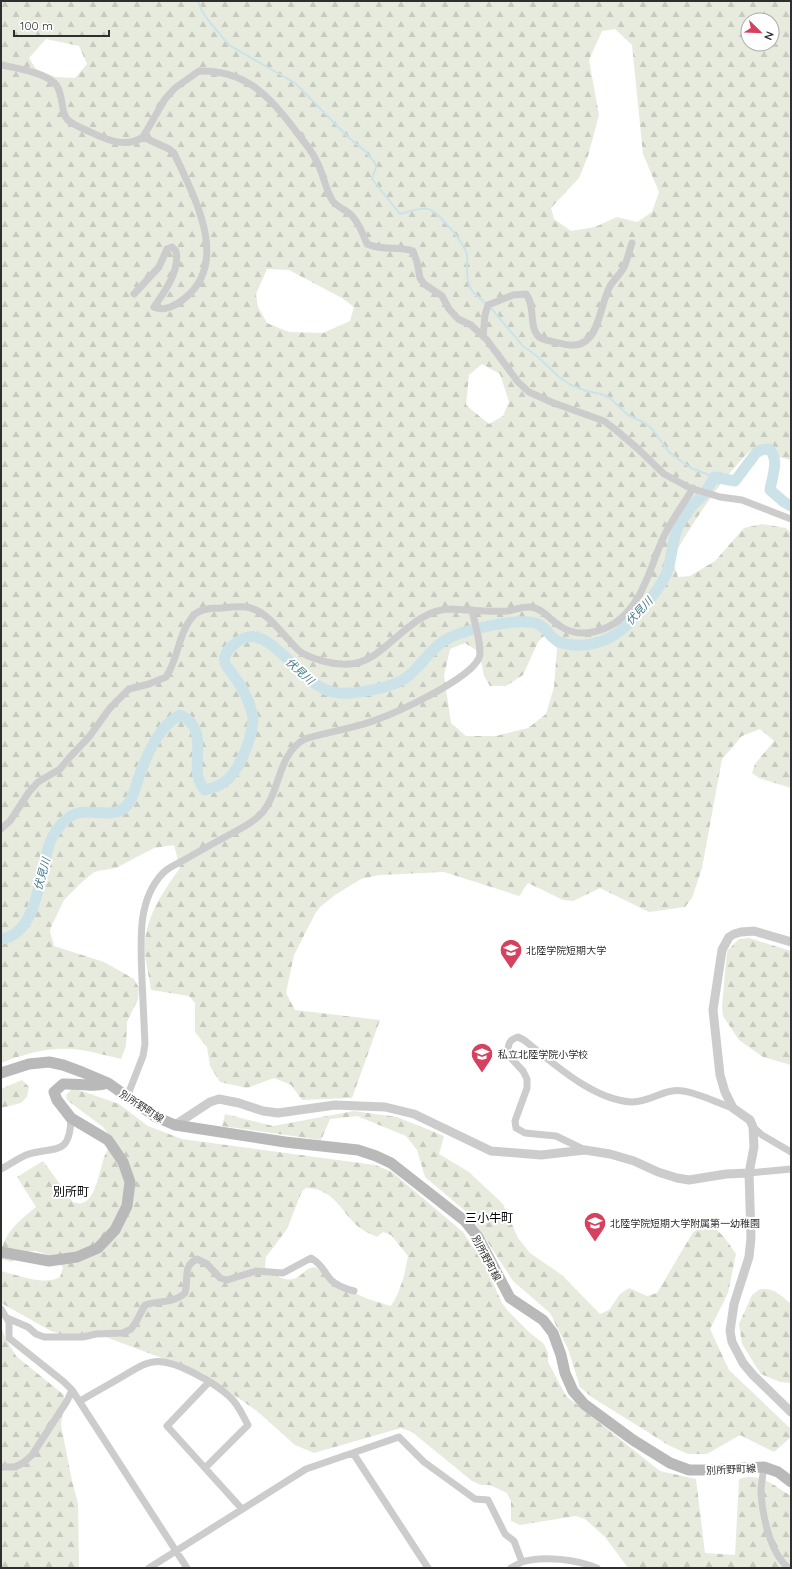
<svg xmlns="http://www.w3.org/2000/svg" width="792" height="1569" font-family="Quicksand,'Noto Sans JP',sans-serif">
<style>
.forest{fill:url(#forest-firs);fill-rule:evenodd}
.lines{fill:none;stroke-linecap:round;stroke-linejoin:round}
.stream{stroke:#cce2e9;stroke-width:2}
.river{stroke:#cce2e9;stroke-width:11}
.minor{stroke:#ccc;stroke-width:7}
.tertiary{stroke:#ccc;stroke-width:9}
.secondary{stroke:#b9b9b9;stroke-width:11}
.labels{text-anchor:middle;stroke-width:4;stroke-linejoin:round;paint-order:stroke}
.poi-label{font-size:10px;fill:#2f2f2f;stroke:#fff;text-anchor:start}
.street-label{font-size:10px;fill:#2f2f2f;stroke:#fff}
.water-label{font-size:11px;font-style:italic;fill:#44798b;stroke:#fff}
.quarter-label{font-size:12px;fill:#000;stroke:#fff}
</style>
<defs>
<pattern id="forest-firs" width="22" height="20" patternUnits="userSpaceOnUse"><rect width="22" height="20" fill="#e7ebde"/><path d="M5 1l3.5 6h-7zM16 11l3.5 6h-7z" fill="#c6cabf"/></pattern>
</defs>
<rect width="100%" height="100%" fill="#fff"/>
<!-- forest -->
<path class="forest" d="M1 1H791V460L751 450C719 481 695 520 672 558L678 577 690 576 715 561 744 528 762 524 786 528 791 533V788L759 778 752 773 755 764 774 741 760 729 742 736 722 759 702 868 692 898 685 907 649 912 600 888 573 901 563 900 528 883 519 896 444 872 379 875 361 879 335 895 320 907 315 914 294 955 286 993 295 1010 380 1020 352 1098 302 1100 291 1085 274 1078 247 1088 220 1082 210 1066 207 1047 195 1032V1003L189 996 151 990C149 975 144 959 145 944 146 916 164 890 180 868L174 845 154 848 116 868 98 871 93 873 81 883 64 900 51 927 50 931 54 946 104 962 134 979 139 988 138 999 127 1022 126 1046 121 1059C108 1056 94 1052 81 1050 53 1046 27 1053 1 1063ZM748 20H772V44H748ZM615 29 632 45 643 154 659 192 652 212 637 222 617 217 595 227 571 231 554 219 551 208 579 178 588 156 599 115 589 60 602 31ZM46 39 79 46 87 64 75 78 55 77 36 69 29 58ZM267 269 289 270 342 298 354 307 350 321 323 333 289 332 267 323 258 307 256 294ZM482 364 500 374 509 402 503 416 489 424 466 405 469 375ZM545 635 557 648 554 687 546 714 528 728 496 736H466L451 723 444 676 450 649 465 643 479 652 484 676 490 686H506L523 675 538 642Z
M749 938 791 951V1065L763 1057 739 1040 723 1016 722 1007 727 951 739 939Z
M22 1080 29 1087 27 1097 21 1103 1 1108V1089Z
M73 1088 119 1104 148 1126 182 1139 375 1165 392 1172 463 1232 486 1267 502 1303 508 1311 529 1332 544 1344 548 1353V1362L566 1396 660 1471 696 1479 705 1553 735 1555 739 1479C761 1472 773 1485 791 1496V1568H628L605 1537 585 1519 576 1516 520 1525 511 1521V1501L507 1493 490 1485H481L472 1481 412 1432 401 1428 314 1453 295 1445 257 1411 202 1373 103 1336 77 1339 51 1331 1 1303V1271C18 1275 44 1286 60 1277L63 1268C60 1261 42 1251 34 1251 26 1251 18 1256 12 1262L1 1259C1 1234 19 1221 36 1207L17 1177 43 1161 73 1202C97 1212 99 1165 106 1153 108 1149 112 1146 114 1142L103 1127 67 1100 66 1095ZM306 1188C336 1189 340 1212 360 1228 365 1232 372 1234 377 1237L383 1232 391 1235 408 1256C405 1274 401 1290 391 1306L368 1299 341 1287 315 1267C305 1268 304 1274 296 1278 286 1283 271 1274 265 1267L266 1257 287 1229 302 1191Z
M354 1111 397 1117 444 1136 439 1154 469 1172 503 1204 518 1238 530 1253 562 1275 600 1314 609 1310 620 1294 629 1288 647 1296 657 1293 692 1234C694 1232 697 1229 699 1228 716 1220 728 1243 736 1254L728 1293 710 1329 729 1370 791 1429V1437L774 1452 740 1435 707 1454H688L670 1446 593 1398 580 1387 568 1349 550 1313 513 1281 470 1215 425 1177 417 1150 406 1136 357 1116 330 1119 321 1140 222 1126 225 1114 273 1126Z
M760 1289C775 1288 779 1294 791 1304V1383L780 1382 761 1374 742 1344 739 1324 752 1295Z
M1 1327 6 1339 16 1356 64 1395V1404L61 1425 72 1481 78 1503 79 1568H1Z"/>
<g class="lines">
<!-- stream -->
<path class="stream" d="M198 1 202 11 208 20 229 45 295 83 348 137 365 151 375 163 376 167 372 179 400 214C408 212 420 207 428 209 438 211 465 244 467 255 468 267 465 278 471 289 474 295 482 299 486 304
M490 307 523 346 538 357 559 377 571 385 586 391 601 394 610 398 628 415 645 423 653 430 669 452 681 461 691 468 714 477"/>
<!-- river -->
<path class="river" d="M1 939C38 935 40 870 50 842 55 831 65 816 78 813 87 811 97 813 106 813 111 813 119 812 123 809 134 801 136 783 141 771 149 751 160 725 180 715 214 730 185 770 205 790 211 788 218 787 223 783 240 772 252 738 253 719 253 714 250 708 249 703 245 692 238 681 231 672 229 669 225 665 225 662 222 651 239 639 248 637 273 631 304 687 333 692 350 696 393 688 407 677 423 665 431 646 451 637 469 629 520 617 538 624 547 628 550 638 559 642 582 650 608 643 626 626 631 622 635 616 639 611 651 599 661 587 667 572 673 557 671 540 679 525 683 519 688 511 693 505 696 501 701 498 704 494 708 489 711 482 714 477L735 481 756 453 761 450 769 449C780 459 772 477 770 490L784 502 791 506"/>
<!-- minor -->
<path class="minor" d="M1 65C16 68 48 73 57 86 63 95 61 112 67 119 71 124 82 128 88 131 105 139 125 149 143 137L165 99 175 88 199 71C245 70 269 95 295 130 302 140 311 149 316 160 323 172 325 188 332 200 337 208 348 210 353 217 360 225 363 234 367 244 382 251 398 246 413 251L417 262 420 278 424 284 442 296 449 309 458 319 471 325 487 340 518 382 529 392 551 402 604 421 616 430 637 448 664 474 690 488 720 497 742 500 791 519
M134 294 159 267 167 249 172 247 176 251C180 271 165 291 154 307 164 312 177 305 185 298 231 261 193 195 174 153L169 149 143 137
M483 336 485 315 488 305 513 295 526 294C536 306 528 326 539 337 544 341 553 341 559 343 600 356 597 311 610 286 614 280 619 275 623 269 627 262 629 251 632 243
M1 829 10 821 29 792 38 782 60 769 69 758 89 737 110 708 129 689 149 684 166 677C179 658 178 631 195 614 202 608 214 608 222 608 230 607 239 606 246 607 263 609 276 626 287 638 292 643 296 649 302 653 315 660 334 665 349 664 386 663 408 609 451 609 470 610 489 612 507 611 514 610 521 607 528 607 541 606 550 620 560 626 577 638 599 633 615 623 644 603 650 566 664 536 672 519 684 504 693 488
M127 1097 143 1056 145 1044C144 1023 143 1001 142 980 141 944 136 901 163 873 169 867 177 864 184 860 198 852 212 844 227 836 239 829 252 824 262 813 281 791 277 754 305 739 327 732 351 729 373 721 396 713 469 680 479 658 483 648 474 622 472 610
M753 1127 762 1135 791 1152
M585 1150 556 1136 525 1133 516 1128 515 1121 527 1088V1079L523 1071 508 1055C508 1045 508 1040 518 1037L524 1040C553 1063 593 1100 631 1102 646 1103 658 1093 672 1091 689 1088 717 1103 733 1108
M1 1169C9 1165 17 1159 26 1155 53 1145 70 1159 71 1118
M749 1173 791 1169
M1 1309 9 1322V1338L64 1382 72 1390 187 1568
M7 1318 28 1327 36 1334 44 1337H83L96 1334 123 1333 131 1329 136 1322 145 1305C159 1300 173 1304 185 1293 189 1279 182 1266 197 1259L207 1264 220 1278 227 1280 256 1271 283 1273 311 1258C322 1264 323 1271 331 1280 337 1286 346 1289 354 1291
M209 1382 167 1426 242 1509
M80 1401C95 1392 110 1384 125 1375 134 1370 143 1363 153 1362 173 1358 215 1383 230 1397 238 1404 243 1416 248 1425L205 1468
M353 1453 428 1568
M1 1467H15L23 1463 32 1455 67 1401 72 1390
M764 1467C763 1475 761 1484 761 1492 762 1514 770 1554 789 1568
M149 1568 306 1469 399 1437 424 1462 475 1499 488 1500 505 1534 514 1541 522 1562
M511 1568C515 1566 519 1563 522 1562 543 1555 578 1560 597 1568"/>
<!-- tertiary -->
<path class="tertiary" d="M791 942 754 931 741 932 734 934 729 937 722 950 713 1010 720 1075 725 1092 733 1108 750 1120 753 1127 754 1147 749 1173 751 1238 749 1257 734 1304 730 1331 732 1342 743 1363 753 1375 791 1412
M175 1125 210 1102 219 1099 239 1103 263 1111 278 1113 335 1105 385 1107 414 1114 491 1151 541 1155 585 1150 610 1154 634 1161 658 1172 677 1178 689 1180 726 1174 749 1173"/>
<!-- secondary -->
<path class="secondary" d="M1 1073 29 1064 49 1062 63 1065 82 1072 108 1083 156 1117 175 1125 285 1142 358 1150 376 1156 391 1163 465 1221 478 1237 510 1298 543 1320 553 1333 561 1355 565 1373 573 1391 584 1404 633 1440 670 1463 689 1470H708L764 1467 778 1472 791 1482
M1 1252 49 1261 77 1257 98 1248 115 1230 127 1206 130 1182 123 1162 108 1140 71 1118 57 1100 54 1092 63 1084C78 1083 93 1088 108 1083"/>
</g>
<!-- icons -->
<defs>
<g id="university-pin" transform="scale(1.15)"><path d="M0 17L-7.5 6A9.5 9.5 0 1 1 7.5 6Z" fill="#d74160" stroke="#fff"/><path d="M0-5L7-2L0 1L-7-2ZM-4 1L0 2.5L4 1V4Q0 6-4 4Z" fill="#fff"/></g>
<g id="school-pin" transform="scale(1.15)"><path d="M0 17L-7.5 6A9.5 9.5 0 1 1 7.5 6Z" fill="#d74160" stroke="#fff"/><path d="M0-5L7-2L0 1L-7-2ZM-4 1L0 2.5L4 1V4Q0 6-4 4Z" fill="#fff"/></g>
</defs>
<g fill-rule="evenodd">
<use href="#university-pin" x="511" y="950"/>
<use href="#school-pin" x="482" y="1054"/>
<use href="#school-pin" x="595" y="1223"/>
</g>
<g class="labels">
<!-- poi labels -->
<g class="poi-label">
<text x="526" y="954">北陸学院短期大学</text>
<text x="498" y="1058">私立北陸学院小学校</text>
<text x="610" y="1227">北陸学院短期大学附属第一幼稚園</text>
</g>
<!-- street labels -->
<g class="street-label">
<text transform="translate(142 1106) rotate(33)" y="4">別所野町線</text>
<text transform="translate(487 1258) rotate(62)" y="4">別所野町線</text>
<text transform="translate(731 1469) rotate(-3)" y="4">別所野町線</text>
</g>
<!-- water labels -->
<g class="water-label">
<text transform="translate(639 611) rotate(-47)" y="4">伏見川</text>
<text transform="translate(300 671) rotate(42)" y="4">伏見川</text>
<text transform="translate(42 874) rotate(-75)" y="4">伏見川</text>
</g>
<!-- quarter labels -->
<g class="quarter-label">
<text x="71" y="1196">別所町</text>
<text x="489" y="1222">三小牛町</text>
</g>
</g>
<!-- border -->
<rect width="792" height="1569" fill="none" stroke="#2f2f2f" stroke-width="4"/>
<!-- north arrow -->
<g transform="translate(760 32) rotate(113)"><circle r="19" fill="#ffffff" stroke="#acacac"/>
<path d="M0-3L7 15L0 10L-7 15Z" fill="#d74160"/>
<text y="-6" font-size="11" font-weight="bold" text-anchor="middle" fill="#2f2f2f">N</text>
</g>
<!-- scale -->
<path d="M14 30v6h95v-6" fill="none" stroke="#2f2f2f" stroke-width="2"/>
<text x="20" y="30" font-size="12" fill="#2f2f2f" stroke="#ffffff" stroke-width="3" paint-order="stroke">100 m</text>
</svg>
